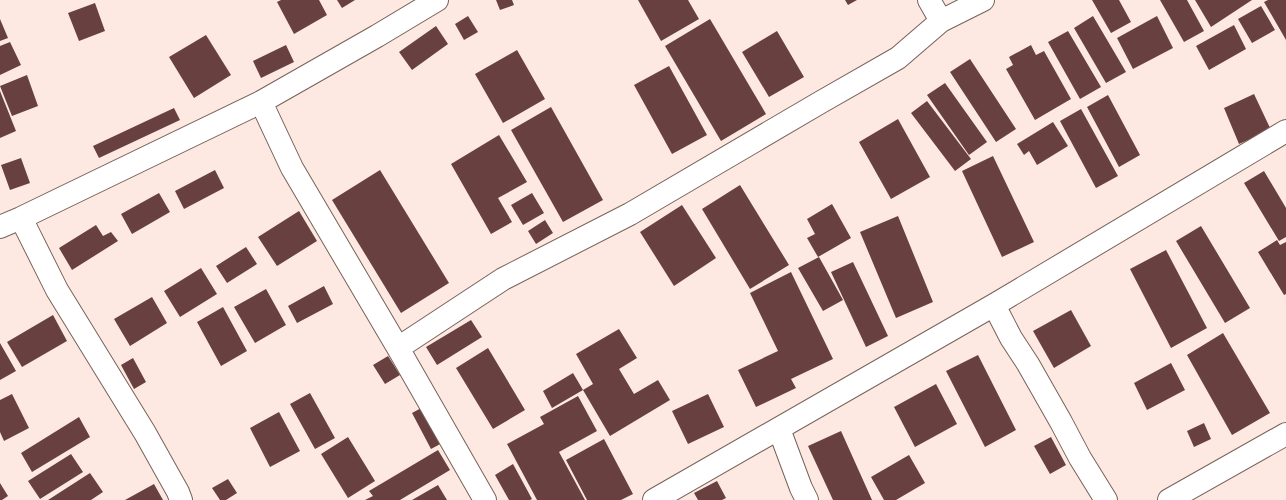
<svg xmlns="http://www.w3.org/2000/svg" width="1286" height="500" font-family="Helvetica,sans-serif">
<style>
.building{fill:#684040}
.lines{fill:none;stroke-linecap:round;stroke-linejoin:round}
.minor-casing{stroke:#776259;stroke-width:24}
.minor{stroke:#fff;stroke-width:22}
</style>
<rect width="100%" height="100%" fill="#fde9e1"/>
<!-- building -->
<path class="building" d="M281 0H319L327 15 294 34 277 2Z
M337 0H355L342 8Z
M496 0H512L514 5 500 10Z
M638 0H688L699 19 661 41Z
M845 0H857L848 5Z
M1092 0H1119L1131 22 1111 33Z
M1160 0H1187L1204 31 1184 42Z
M1195 0H1252L1211 27Z
M1268 0H1286V40L1264 2Z
M95 3 105 31 79 41 68 13Z
M1261 6 1275 30 1252 43 1238 19Z
M468 16 478 32 464 40 455 24Z
M1093 16 1126 72 1106 83 1074 28Z
M1157 16 1173 48 1133 69 1117 38Z
M0 19 8 38 0 41Z
M710 19 766 114 721 141 665 46Z
M1234 25 1246 49 1209 70 1196 46Z
M436 26 448 44 412 70 399 52Z
M777 31 804 77 769 97 742 52Z
M1068 31 1101 87 1080 99 1048 42Z
M206 35 231 75 194 98 169 57Z
M10 42 21 65 0 75V46Z
M286 45 294 62 261 78 253 61Z
M1031 45 1036 55 1044 51 1071 99 1035 120 1006 69 1013 65 1009 57Z
M517 50 545 99 503 123 475 74Z
M970 59 1016 129 996 142 950 72Z
M669 66 707 135 672 154 634 85Z
M27 75 38 106 12 116 0 86Z
M945 83 987 142 969 155 927 95Z
M0 91 16 131 0 138Z
M1254 94 1271 130 1239 144 1224 108Z
M1108 95 1140 155 1119 167 1087 107Z
M927 101 971 159 955 171 911 113Z
M551 107 603 200 563 222 511 130Z
M174 108 180 120 99 158 93 146Z
M1081 109 1118 176 1096 188 1060 121Z
M898 119 930 177 891 199 859 142Z
M1053 122 1068 146 1037 165 1029 151 1024 155 1017 144Z
M499 135 527 182 498 198 512 222 491 234 451 164Z
M993 156 1034 242 1002 257 962 171Z
M21 158 30 183 10 190 1 165Z
M215 170 224 188 184 209 175 191Z
M380 170 449 283 401 313 332 200Z
M1264 171 1286 208V237L1279 241 1244 183Z
M740 185 789 265 750 289 702 209Z
M159 193 170 212 132 234 121 214Z
M532 193 544 213 523 225 511 205Z
M832 204 851 238 818 257 807 238 815 234 807 219Z
M682 205 716 258 674 286 640 232Z
M299 211 317 241 277 266 258 237Z
M898 216 933 302 896 318 860 232Z
M545 220 553 233 536 244 528 231Z
M96 225 103 236 111 232 118 241 72 270 59 248Z
M1201 226 1250 308 1225 323 1176 241Z
M1277 240 1280 245 1286 242V294L1284 295 1258 252Z
M246 247 257 264 227 283 216 266Z
M1166 250 1207 328 1171 348 1130 269Z
M819 257 843 300 823 311 798 268Z
M853 262 888 336 866 347 831 272Z
M201 268 217 294 180 317 164 291Z
M791 272 833 359 791 379 796 388 756 407 738 370 778 351 750 293Z
M324 286 333 304 297 323 288 306Z
M266 289 286 325 255 343 234 307Z
M152 297 167 323 130 346 114 319Z
M223 307 247 351 221 366 197 322Z
M1071 310 1091 346 1054 368 1033 331Z
M53 315 67 341 22 367 7 342Z
M471 320 482 337 437 365 426 347Z
M619 329 637 358 619 369 634 394 658 380 670 400 610 436 583 390 593 384 576 354Z
M1223 333 1270 413 1232 435 1187 355Z
M0 343 16 371 0 380Z
M488 348 525 410 493 429 456 368Z
M978 355 1016 430 985 447 946 371Z
M388 356 400 375 385 384 373 365Z
M133 358 146 382 134 389 121 365Z
M1171 363 1185 390 1147 410 1134 383Z
M573 373 583 390 552 408 543 391Z
M936 384 957 424 915 447 894 407Z
M310 393 335 438 315 449 290 404Z
M12 394 29 428 4 441 0 432V400Z
M708 394 724 427 688 444 672 411Z
M578 396 597 431 559 452 585 500H537L507 444 544 424 540 417Z
M425 406 444 442 431 449 412 413Z
M279 412 300 451 270 467 250 428Z
M79 417 90 437 32 472 21 453Z
M1204 423 1211 439 1194 447 1187 431Z
M841 431 872 500H833L808 446Z
M348 437 375 481 348 498 321 454Z
M1051 437 1066 465 1050 474 1034 446Z
M604 439 633 494 621 500H587L566 460Z
M438 450 450 470 400 500H365L373 496 369 491Z
M71 454 83 472 40 499 28 481Z
M909 455 925 483 896 500H884L871 477Z
M513 464 532 499 530 500H509L495 475Z
M90 473 103 492 91 500H48Z
M228 479 237 493 226 500H220L212 488Z
M717 481 726 498 722 500H698L694 493Z
M0 483 8 496 2 500H0Z
M154 484 163 500H125Z
M438 485 447 500H412Z"/>
<g class="lines">
<!-- minor casing -->
<g class="minor-casing">
<path id="minor" d="M929 0 941 21
M261 102 292 168 398 348 485 500
M21 218 57 290 145 433 178 492 181 500
M0 227 21 218 261 102 377 36 437 0
M994 305 1011 338 1028 364 1061 422 1080 458 1106 500
M398 348 503 279 630 214 821 102 898 58 941 21 983 0
M779 429 801 488 807 500
M654 500 994 305 1286 131
M1169 500 1286 434"/>
</g>
<!-- minor -->
<use href="#minor" class="minor"/>
</g>
</svg>
